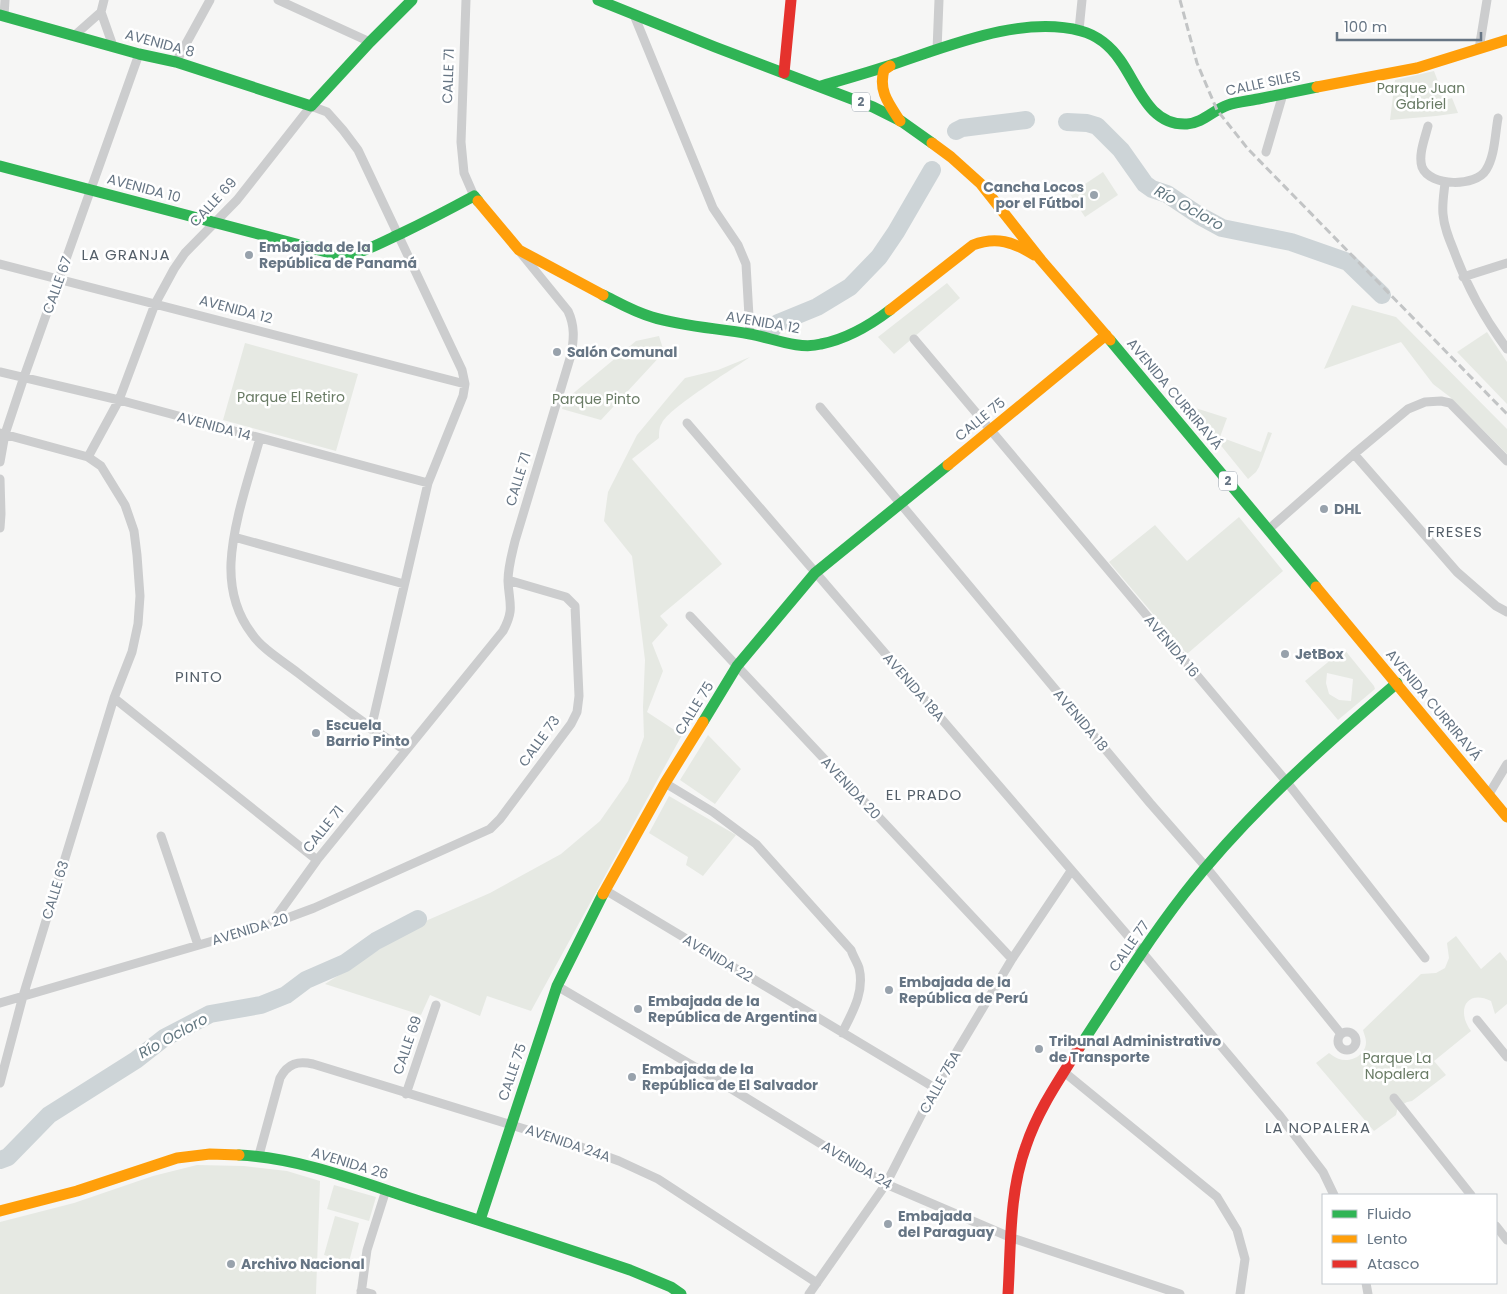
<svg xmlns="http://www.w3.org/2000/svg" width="1507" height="1294" font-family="Poppins,sans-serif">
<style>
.green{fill:#e6e9e3;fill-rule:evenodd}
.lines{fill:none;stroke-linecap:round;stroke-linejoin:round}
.river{stroke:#cdd4d7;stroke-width:18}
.street{stroke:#cccdce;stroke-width:9}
.fast{stroke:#30b455;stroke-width:11}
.slow{stroke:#ff9f0a;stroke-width:11}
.jam{stroke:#e5322d;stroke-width:11}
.rail{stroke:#c2c4c5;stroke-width:3;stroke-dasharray:8 4;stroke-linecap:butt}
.poi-dot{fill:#98a2ac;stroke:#fff;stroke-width:2}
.labels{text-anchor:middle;stroke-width:5;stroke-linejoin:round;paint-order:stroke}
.shield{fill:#fff;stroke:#949ea9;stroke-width:1}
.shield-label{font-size:12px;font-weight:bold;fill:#667584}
.street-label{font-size:14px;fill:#667584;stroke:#fff}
.park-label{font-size:14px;fill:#697b65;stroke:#fff}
.poi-label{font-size:14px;font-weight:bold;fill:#667584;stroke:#fff;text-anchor:start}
.water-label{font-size:15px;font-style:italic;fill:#627780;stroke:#fff}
.neighbourhood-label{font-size:15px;letter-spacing:1px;fill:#545f69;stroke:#fff}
</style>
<rect width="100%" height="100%" fill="#f6f6f5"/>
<!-- green -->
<path class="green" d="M1434 71 1445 100 1452 98 1458 113 1436 116 1390 120 1395 80Z
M1103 172 1118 195 1085 217 1070 194Z
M947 283 960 298 894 354 878 337Z
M1352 305 1396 317 1507 429V454L1450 397 1433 384 1401 342 1324 369Z
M1487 332 1507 362V404L1457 352Z
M659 336 664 352 601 420 562 409 564 401 636 341Z
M245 343 358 374 336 451 223 420Z
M750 357C733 369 669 408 662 423 659 427 659 433 659 438L632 459 722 564 660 616 668 625 652 643 663 671 647 712 682 735 531 1011 487 996 480 1016 430 995 421 1015 325 984 421 923 490 893 561 854 600 821 628 781 644 737 643 707 645 660 632 556 604 521 608 492 637 435 671 394 685 378 718 370Z
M1189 406 1227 418 1220 437 1261 452 1268 432 1272 433 1259 467 1256 472 1248 479Z
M1239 517 1283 571 1187 654 1109 562 1155 525 1187 561Z
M1344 649 1374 686 1375 689 1338 720 1305 681ZM1327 673 1353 679 1351 701 1339 700 1329 694 1326 683Z
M708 735 741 769 715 804 680 780Z
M669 796 736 835 703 876 686 865 688 857 649 833Z
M1456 936 1481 969 1500 952 1507 961V1004L1495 1014 1491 1001C1466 989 1456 1011 1471 1031L1434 1061 1446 1075 1412 1101 1407 1102 1398 1107 1396 1115 1374 1131 1316 1063 1329 1053C1332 1055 1336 1058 1339 1059 1351 1063 1366 1055 1366 1042 1366 1038 1364 1034 1363 1030L1421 974 1436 973 1445 968 1449 958 1447 943Z
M197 1165 244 1166 287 1171 320 1181 316 1294H0V1222L74 1203 153 1176Z
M334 1185 376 1197 369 1221 327 1209Z
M335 1216 359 1223 349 1262 324 1255Z"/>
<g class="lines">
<!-- river -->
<path class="river" d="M1067 122 1087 123 1097 126 1121 150 1145 184 1152 189 1167 194 1200 216 1222 228 1291 242 1348 262 1382 295
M956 131 962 128 1026 120
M769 332 778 323 817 307 850 287 879 257 896 232 932 170
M0 1160 8 1157 49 1115 136 1060 164 1038 210 1014 261 1005 286 995 306 980 345 963 376 941 418 919"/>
<!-- street -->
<path class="street" d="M278 0 370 42
M466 0 461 142 464 173 474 196
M101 12 113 46
M101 12 104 0
M634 15 713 208 738 245 746 264 750 334
M4 16 5 0
M1079 30 1082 0
M75 35 101 12
M1479 49 1487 0
M937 50 939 0
M176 62 210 0
M1428 126C1425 138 1418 155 1422 167 1430 187 1476 187 1486 170 1495 156 1495 134 1498 118
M1266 152 1283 94
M1445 183C1444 193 1442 204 1443 214 1444 227 1449 239 1454 251 1467 287 1484 318 1507 349
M0 264 465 384
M1463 277 1507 263
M914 339 1286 781 1425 958
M0 372 119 400 428 483
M820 407 1150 803 1206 867 1341 1034
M687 423 1141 951 1280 1116 1323 1172 1334 1195
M0 433 88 457 101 466 125 505 134 531 137 555 140 596 138 624 132 652 114 698 23 996 0 1083
M260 438C249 478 233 522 231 563 230 590 236 613 252 634 262 649 284 662 298 673 333 700 368 727 405 750
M1354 454 1457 572 1496 606 1507 612
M88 457 119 400 155 304 174 269 185 253 237 200 311 106 327 112 343 130 358 150 462 370 465 384 463 396 428 483 371 729
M0 462 5 434 24 377 139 54
M0 479 1 514 0 528
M1269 529 1354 454 1408 409 1425 402 1441 401 1450 403 1507 461
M234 537 404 584
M690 616 1012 959
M114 698 317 860
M665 783 713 812 756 844 851 950C853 956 857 962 859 968 865 992 852 1013 842 1033
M1489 794 1507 764
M161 836 198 945
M605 890 935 1088
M271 924 317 860 503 631C515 609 509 603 508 581 508 567 512 554 515 541L571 355C574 339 575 326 568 311L520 252
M557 986 722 1083 886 1184 1012 1238 1180 1294
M0 1003 271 924 314 908 490 829 500 819 571 724 577 712 579 696 575 606 566 597 508 580
M1477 1020 1507 1057
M1338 1041a9 9 0 1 1 18 0a9 9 0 1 1-18 0Z
M1064 1072 1217 1197 1237 1230 1245 1259 1240 1294
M406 1094 436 1005
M1394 1098 1471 1195
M259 1155 280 1078C288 1063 298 1061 313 1064L570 1143 619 1161 658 1179 817 1283
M1496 1226 1507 1240
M1366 1283 1368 1294
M361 1291 372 1294
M361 1294 367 1250 386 1190
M809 1294 886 1184 935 1088 1012 959 1071 871"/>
<!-- fast -->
<path class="fast" d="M598 0 715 47 873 107 901 121 932 143
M0 15 139 54 176 62 311 106 370 42 412 0
M821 86C845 79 870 72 894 64 949 46 1022 15 1081 31 1097 35 1111 47 1120 60 1138 85 1149 126 1187 124 1203 123 1213 110 1228 105 1237 102 1248 101 1258 99 1277 95 1297 91 1317 87
M0 166 338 255C361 255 380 243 400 234 425 222 450 209 474 196L478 201
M603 295C619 303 634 312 652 317 684 327 717 328 750 334 772 338 799 350 821 344 847 339 869 326 890 310
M1110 340 1316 587
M703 722 737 666 815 573 948 465
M1079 1048C1113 996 1146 943 1184 894 1246 815 1321 748 1397 683
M239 1155C300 1158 358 1181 416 1200 487 1223 559 1246 630 1270L671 1287 681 1294
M480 1220 557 986 603 894"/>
<!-- slow -->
<path class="slow" d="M890 66 884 70C878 91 889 104 900 121
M1317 87 1417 68 1507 40
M932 143 951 157 981 184 1041 260 1110 340
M478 201 519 250 603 295
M890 310 973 245C996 236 1014 242 1034 255
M948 465 1106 335
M1316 587 1507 817
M603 894 665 783 703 722
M0 1211 77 1191 177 1158 210 1154 239 1155"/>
<!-- jam -->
<path class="jam" d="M784 73 791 0
M1008 1294C1011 1245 1009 1192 1026 1146 1038 1110 1059 1080 1079 1048"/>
<!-- rail -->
<path class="rail" d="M1180 0 1197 63 1217 110 1248 149 1507 414"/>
</g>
<!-- markers -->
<g class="poi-dot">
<circle cx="1094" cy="195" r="5"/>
<circle cx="249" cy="255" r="5"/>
<circle cx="557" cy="352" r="5"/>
<circle cx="1324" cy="509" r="5"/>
<circle cx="1285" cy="654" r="5"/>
<circle cx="316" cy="733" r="5"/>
<circle cx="889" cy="990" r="5"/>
<circle cx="638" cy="1009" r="5"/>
<circle cx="1039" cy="1049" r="5"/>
<circle cx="632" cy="1077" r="5"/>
<circle cx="888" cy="1224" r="5"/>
<circle cx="231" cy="1264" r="5"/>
</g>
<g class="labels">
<!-- shield labels -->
<g class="shield">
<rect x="852" y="92.5" width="18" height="19" rx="4"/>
<rect x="1219" y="471.5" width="18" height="19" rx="4"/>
</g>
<g class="shield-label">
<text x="861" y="106">2</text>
<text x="1228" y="485">2</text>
</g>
<!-- street labels -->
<g class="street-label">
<text transform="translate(160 43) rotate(15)" y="5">AVENIDA 8</text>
<text transform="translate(448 76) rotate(-88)" y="5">CALLE 71</text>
<text transform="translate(1263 83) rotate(-12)" y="5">CALLE SILES</text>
<text transform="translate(144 188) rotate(15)" y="5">AVENIDA 10</text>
<text transform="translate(213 202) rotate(-47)" y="5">CALLE 69</text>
<text transform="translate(57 285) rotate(-70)" y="5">CALLE 67</text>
<text transform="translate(236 309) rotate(15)" y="5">AVENIDA 12</text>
<text transform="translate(763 322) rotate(10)" y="5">AVENIDA 12</text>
<text transform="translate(1175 394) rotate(50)" y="5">AVENIDA CURRIRAVÁ</text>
<text transform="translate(980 419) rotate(-39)" y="5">CALLE 75</text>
<text transform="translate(214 426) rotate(15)" y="5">AVENIDA 14</text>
<text transform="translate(518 479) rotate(-73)" y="5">CALLE 71</text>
<text transform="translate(1172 646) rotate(50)" y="5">AVENIDA 16</text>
<text transform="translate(914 687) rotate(49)" y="5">AVENIDA 18A</text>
<text transform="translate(1434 705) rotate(50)" y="5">AVENIDA CURRIRAVÁ</text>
<text transform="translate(694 708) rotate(-58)" y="5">CALLE 75</text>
<text transform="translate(1081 720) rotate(50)" y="5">AVENIDA 18</text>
<text transform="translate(539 741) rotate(-54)" y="5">CALLE 73</text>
<text transform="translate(851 788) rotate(47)" y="5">AVENIDA 20</text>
<text transform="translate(323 829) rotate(-51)" y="5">CALLE 71</text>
<text transform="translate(55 890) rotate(-73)" y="5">CALLE 63</text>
<text transform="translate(250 929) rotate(-17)" y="5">AVENIDA 20</text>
<text transform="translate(1129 946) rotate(-55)" y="5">CALLE 77</text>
<text transform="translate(718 958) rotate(31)" y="5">AVENIDA 22</text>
<text transform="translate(407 1045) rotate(-71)" y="5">CALLE 69</text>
<text transform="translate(512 1072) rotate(-71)" y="5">CALLE 75</text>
<text transform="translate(940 1082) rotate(-61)" y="5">CALLE 75A</text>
<text transform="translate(568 1143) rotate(19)" y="5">AVENIDA 24A</text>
<text transform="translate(350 1163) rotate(17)" y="5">AVENIDA 26</text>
<text transform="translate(857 1165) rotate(31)" y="5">AVENIDA 24</text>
</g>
<!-- park labels -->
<g class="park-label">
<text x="1421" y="93">Parque Juan<tspan x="1421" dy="16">Gabriel</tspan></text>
<text x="291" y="402">Parque El Retiro</text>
<text x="596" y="404">Parque Pinto</text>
<text x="1397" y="1063">Parque La<tspan x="1397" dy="16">Nopalera</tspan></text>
</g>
<!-- poi labels -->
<g class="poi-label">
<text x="1084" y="192" text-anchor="end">Cancha Locos<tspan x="1084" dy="16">por el Fútbol</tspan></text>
<text x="259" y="252">Embajada de la<tspan x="259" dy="16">República de Panamá</tspan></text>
<text x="567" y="357">Salón Comunal</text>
<text x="1334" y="514">DHL</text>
<text x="1295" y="659">JetBox</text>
<text x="326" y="730">Escuela<tspan x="326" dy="16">Barrio Pinto</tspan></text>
<text x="899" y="987">Embajada de la<tspan x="899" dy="16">República de Perú</tspan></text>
<text x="648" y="1006">Embajada de la<tspan x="648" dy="16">República de Argentina</tspan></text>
<text x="1049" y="1046">Tribunal Administrativo<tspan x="1049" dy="16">de Transporte</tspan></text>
<text x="642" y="1074">Embajada de la<tspan x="642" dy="16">República de El Salvador</tspan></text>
<text x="898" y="1221">Embajada<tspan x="898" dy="16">del Paraguay</tspan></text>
<text x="241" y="1269">Archivo Nacional</text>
</g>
<!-- water labels -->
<g class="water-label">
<text transform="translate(1189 208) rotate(29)" y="5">Río Ocloro</text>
<text transform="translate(173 1036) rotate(-29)" y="5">Río Ocloro</text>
</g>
<!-- neighbourhood labels -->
<g class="neighbourhood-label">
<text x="126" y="260">LA GRANJA</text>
<text x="1455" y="537">FRESES</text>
<text x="199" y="682">PINTO</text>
<text x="924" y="800">EL PRADO</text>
<text x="1318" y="1133">LA NOPALERA</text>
</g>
</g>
<!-- legend -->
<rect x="1322" y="1194" width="175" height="90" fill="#ffffff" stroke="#c2c8ce"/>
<rect x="1332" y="1210" width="25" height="8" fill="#30b455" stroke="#c2c8ce"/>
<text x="1367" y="1219" font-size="15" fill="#667584">Fluido</text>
<rect x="1332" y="1235" width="25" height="8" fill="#ff9f0a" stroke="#c2c8ce"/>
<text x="1367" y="1244" font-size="15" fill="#667584">Lento</text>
<rect x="1332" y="1260" width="25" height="8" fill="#e5322d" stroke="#c2c8ce"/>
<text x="1367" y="1269" font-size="15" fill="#667584">Atasco</text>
<!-- scale -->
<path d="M1337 32v8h144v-8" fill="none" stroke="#667584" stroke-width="2.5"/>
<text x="1344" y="32" font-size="15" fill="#667584" stroke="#ffffff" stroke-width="4" paint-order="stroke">100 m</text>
</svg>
